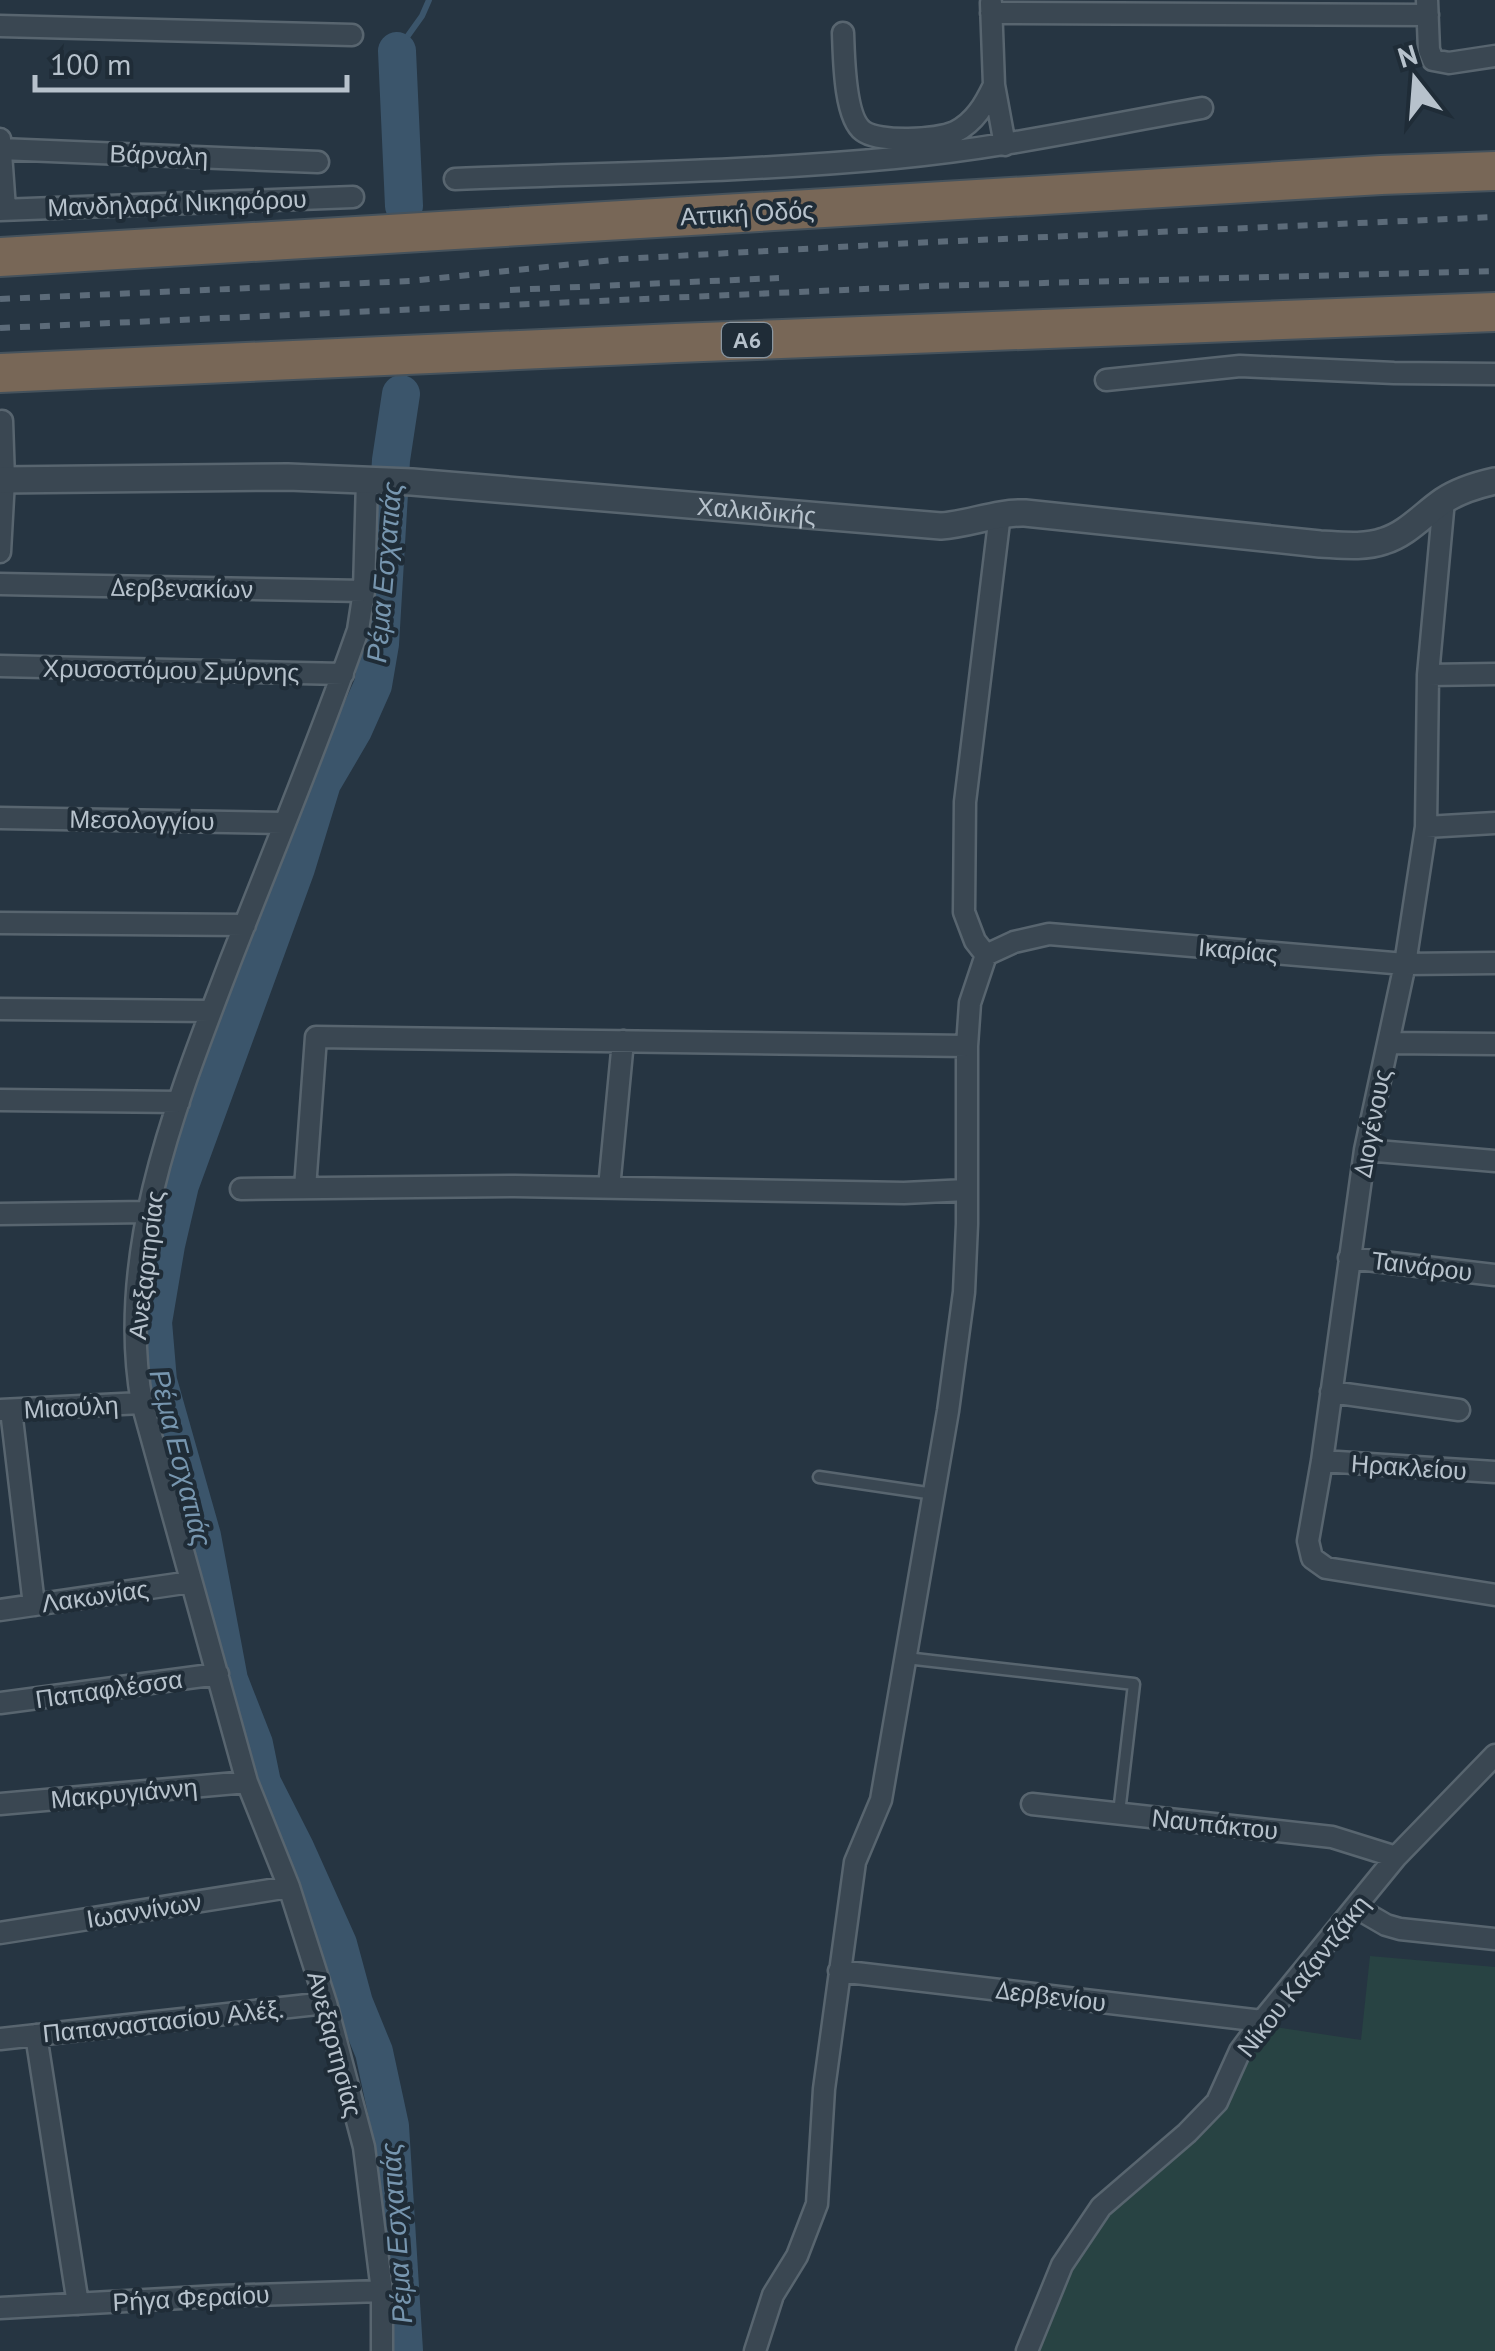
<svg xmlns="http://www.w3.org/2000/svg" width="1495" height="2351" font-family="'PT Sans',sans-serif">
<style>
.green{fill:#284343}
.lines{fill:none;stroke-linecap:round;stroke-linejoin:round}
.stream{stroke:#3b556b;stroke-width:6}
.river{stroke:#3b556b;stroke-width:38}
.service-casing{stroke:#58656f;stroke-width:15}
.minor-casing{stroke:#58656f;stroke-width:25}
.tertiary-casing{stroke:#58656f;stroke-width:30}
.motorway-casing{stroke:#45525c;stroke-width:42}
.service{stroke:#3a4752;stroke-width:10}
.minor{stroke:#3a4752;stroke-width:20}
.tertiary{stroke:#3a4752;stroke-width:25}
.motorway{stroke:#786757;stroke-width:38}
.rail{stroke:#5c6b79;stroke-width:6;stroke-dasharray:10 10;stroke-linecap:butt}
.labels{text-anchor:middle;stroke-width:8;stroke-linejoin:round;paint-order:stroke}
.shield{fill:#1f2c37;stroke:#89959f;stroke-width:2.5}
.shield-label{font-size:22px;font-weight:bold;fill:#b7c2cc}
.street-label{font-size:25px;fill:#b7c2cc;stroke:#1f2c37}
.water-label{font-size:28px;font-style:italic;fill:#7796af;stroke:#1f2c37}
</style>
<rect width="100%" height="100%" fill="#263542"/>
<!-- green -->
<path class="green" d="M1370 1956 1495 1967V2351H1017L1023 2332 1062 2251 1208 2102 1221 2071 1244 2070 1268 2026 1361 2040Z"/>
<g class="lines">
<!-- stream -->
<path class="stream" d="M397 51 422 16 429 0"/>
<!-- river -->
<path class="river" d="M397 51 404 206
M401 394 391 460 380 644 373 685 353 730 322 783 296 868 180 1185 166 1245 153 1322 158 1381 202 1536 229 1680 254 1744 262 1783 295 1848 338 1944 354 2003 374 2052 390 2126 404 2351"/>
<!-- service casing -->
<g class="service-casing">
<path id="service" d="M819 1477 934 1494
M906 1658 1134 1684 1119 1813"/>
</g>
<!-- minor casing -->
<g class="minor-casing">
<path id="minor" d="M1427 0 1429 50 1433 60 1449 63 1495 56
M991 3 994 85 1005 145
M991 13 1428 15
M0 26 352 35
M843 33C844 56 844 117 863 131 879 143 937 140 955 132 975 122 985 104 994 85
M0 139 5 209
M0 149 318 162
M455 179C602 173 749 172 895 158 998 149 1100 126 1202 108
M0 210 353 197
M1106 380 1240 366 1394 373 1495 374
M367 480 364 591 358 630C319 742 273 852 230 962 177 1101 115 1252 142 1403L247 1782 289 1887 326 2003 364 2147 382 2291V2351
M1444 500 1428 675 1426 827 1405 964 1365 1150 1322 1461 1308 1541 1312 1558 1326 1568 1495 1595
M0 552 4 480 2 421
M0 584 364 591
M0 666 343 674
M1428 675 1495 674
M0 818 283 823
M1426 827 1495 823
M0 923 245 925
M986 955 1014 942 1049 934 1405 964 1495 963
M0 1009 211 1011
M1388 1043 1495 1044
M0 1100 179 1102
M1365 1150 1495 1161
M305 1188 316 1037 967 1046
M609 1188 623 1041
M241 1189 515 1186 904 1193 967 1190
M0 1214 148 1212
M1349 1258 1495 1275
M1331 1392 1459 1410
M0 1410 142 1403
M11 1410 34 1605
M1322 1461 1495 1472
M0 1610 191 1582
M0 1703 218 1674
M0 1804 247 1782
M1032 1804 1332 1837 1396 1857
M1355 1907 1386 1925 1400 1929 1495 1939
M0 1933 289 1887
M839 1971 1262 2021
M36 2035 78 2304
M0 2039 326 2003
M0 2308 218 2296 382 2291
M755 2351 773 2295 797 2256 817 2204 824 2089 855 1862 881 1800 948 1411 964 1292 967 1224V1046L970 1003 986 955 975 941 964 912 965 802 1000 514
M1027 2351 1062 2265 1101 2207 1187 2133 1217 2102 1240 2051 1262 2021 1396 1857 1495 1755"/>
</g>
<!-- tertiary casing -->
<g class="tertiary-casing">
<g id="tertiary">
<path id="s1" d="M0 480 288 477 412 482 941 526C970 524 996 512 1025 513L1320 544C1341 545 1364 548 1384 541 1407 534 1424 514 1443 501 1458 491 1477 485 1495 481"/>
</g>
</g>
<!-- motorway casing -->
<g class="motorway-casing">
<path id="motorway" d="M0 257 1381 175 1495 171
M0 373 676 343 1495 312"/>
</g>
<!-- service -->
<use href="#service" class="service"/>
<!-- minor -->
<use href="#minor" class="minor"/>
<!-- tertiary -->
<use href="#tertiary" class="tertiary"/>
<!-- motorway -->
<use href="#motorway" class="motorway"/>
<!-- rail -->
<path class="rail" d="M510 290 779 278
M0 299 411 281 622 259 911 243 1495 217
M0 328 931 286 1495 271"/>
</g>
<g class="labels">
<!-- shield labels -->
<rect class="shield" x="722" y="323" width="50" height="34" rx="8"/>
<g class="shield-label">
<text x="747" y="348">Α6</text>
</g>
<!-- street labels -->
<g class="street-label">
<text transform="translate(159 155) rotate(2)" y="9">Βάρναλη</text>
<text transform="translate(177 203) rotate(-2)" y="9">Μανδηλαρά Νικηφόρου</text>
<text transform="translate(747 213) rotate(-3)" y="9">Αττική Οδός</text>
<text dy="9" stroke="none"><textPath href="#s1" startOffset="758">Χαλκιδικής</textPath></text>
<text transform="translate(182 588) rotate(1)" y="9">Δερβενακίων</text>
<text transform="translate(171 670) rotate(1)" y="9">Χρυσοστόμου Σμύρνης</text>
<text transform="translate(142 820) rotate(1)" y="9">Μεσολογγίου</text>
<text transform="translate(1238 950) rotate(5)" y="9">Ικαρίας</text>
<text transform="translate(1372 1123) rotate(-79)" y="9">Διογένους</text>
<text transform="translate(146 1265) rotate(-83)" y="9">Ανεξαρτησίας</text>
<text transform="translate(1422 1266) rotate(7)" y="9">Ταινάρου</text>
<text transform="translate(71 1407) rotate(-3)" y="9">Μιαούλη</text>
<text transform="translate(1409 1467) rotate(4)" y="9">Ηρακλείου</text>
<text transform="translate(95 1596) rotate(-8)" y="9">Λακωνίας</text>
<text transform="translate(109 1689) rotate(-8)" y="9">Παπαφλέσσα</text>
<text transform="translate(124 1793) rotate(-5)" y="9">Μακρυγιάννη</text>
<text transform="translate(1215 1824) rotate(6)" y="9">Ναυπάκτου</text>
<text transform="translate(144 1910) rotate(-9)" y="9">Ιωαννίνων</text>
<text transform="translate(1303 1976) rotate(-52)" y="9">Νίκου Καζαντζάκη</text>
<text transform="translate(1051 1996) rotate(7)" y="9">Δερβενίου</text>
<text transform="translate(163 2021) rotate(-6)" y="9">Παπαναστασίου Αλέξ.</text>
<text transform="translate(335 2044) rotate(75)" y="9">Ανεξαρτησίας</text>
<text transform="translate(191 2298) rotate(-3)" y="9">Ρήγα Φεραίου</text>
</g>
<!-- water labels -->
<g class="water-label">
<text transform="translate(384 572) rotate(-85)" y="10">Ρέμα Εσχατιάς</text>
<text transform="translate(181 1458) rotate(76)" y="10">Ρέμα Εσχατιάς</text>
<text transform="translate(396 2233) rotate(-94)" y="10">Ρέμα Εσχατιάς</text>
</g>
</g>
<!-- north arrow -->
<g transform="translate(1415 80) rotate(343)" stroke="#1f2c37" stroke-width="8" paint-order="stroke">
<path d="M0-8L18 38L0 25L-18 38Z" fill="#b7c2cc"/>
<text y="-15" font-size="28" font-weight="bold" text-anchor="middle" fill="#b7c2cc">N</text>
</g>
<!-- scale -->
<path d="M35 75v15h312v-15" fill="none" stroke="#b7c2cc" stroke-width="5"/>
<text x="50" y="75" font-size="30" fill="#b7c2cc" stroke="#1f2c37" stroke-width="8" paint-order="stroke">100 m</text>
</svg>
